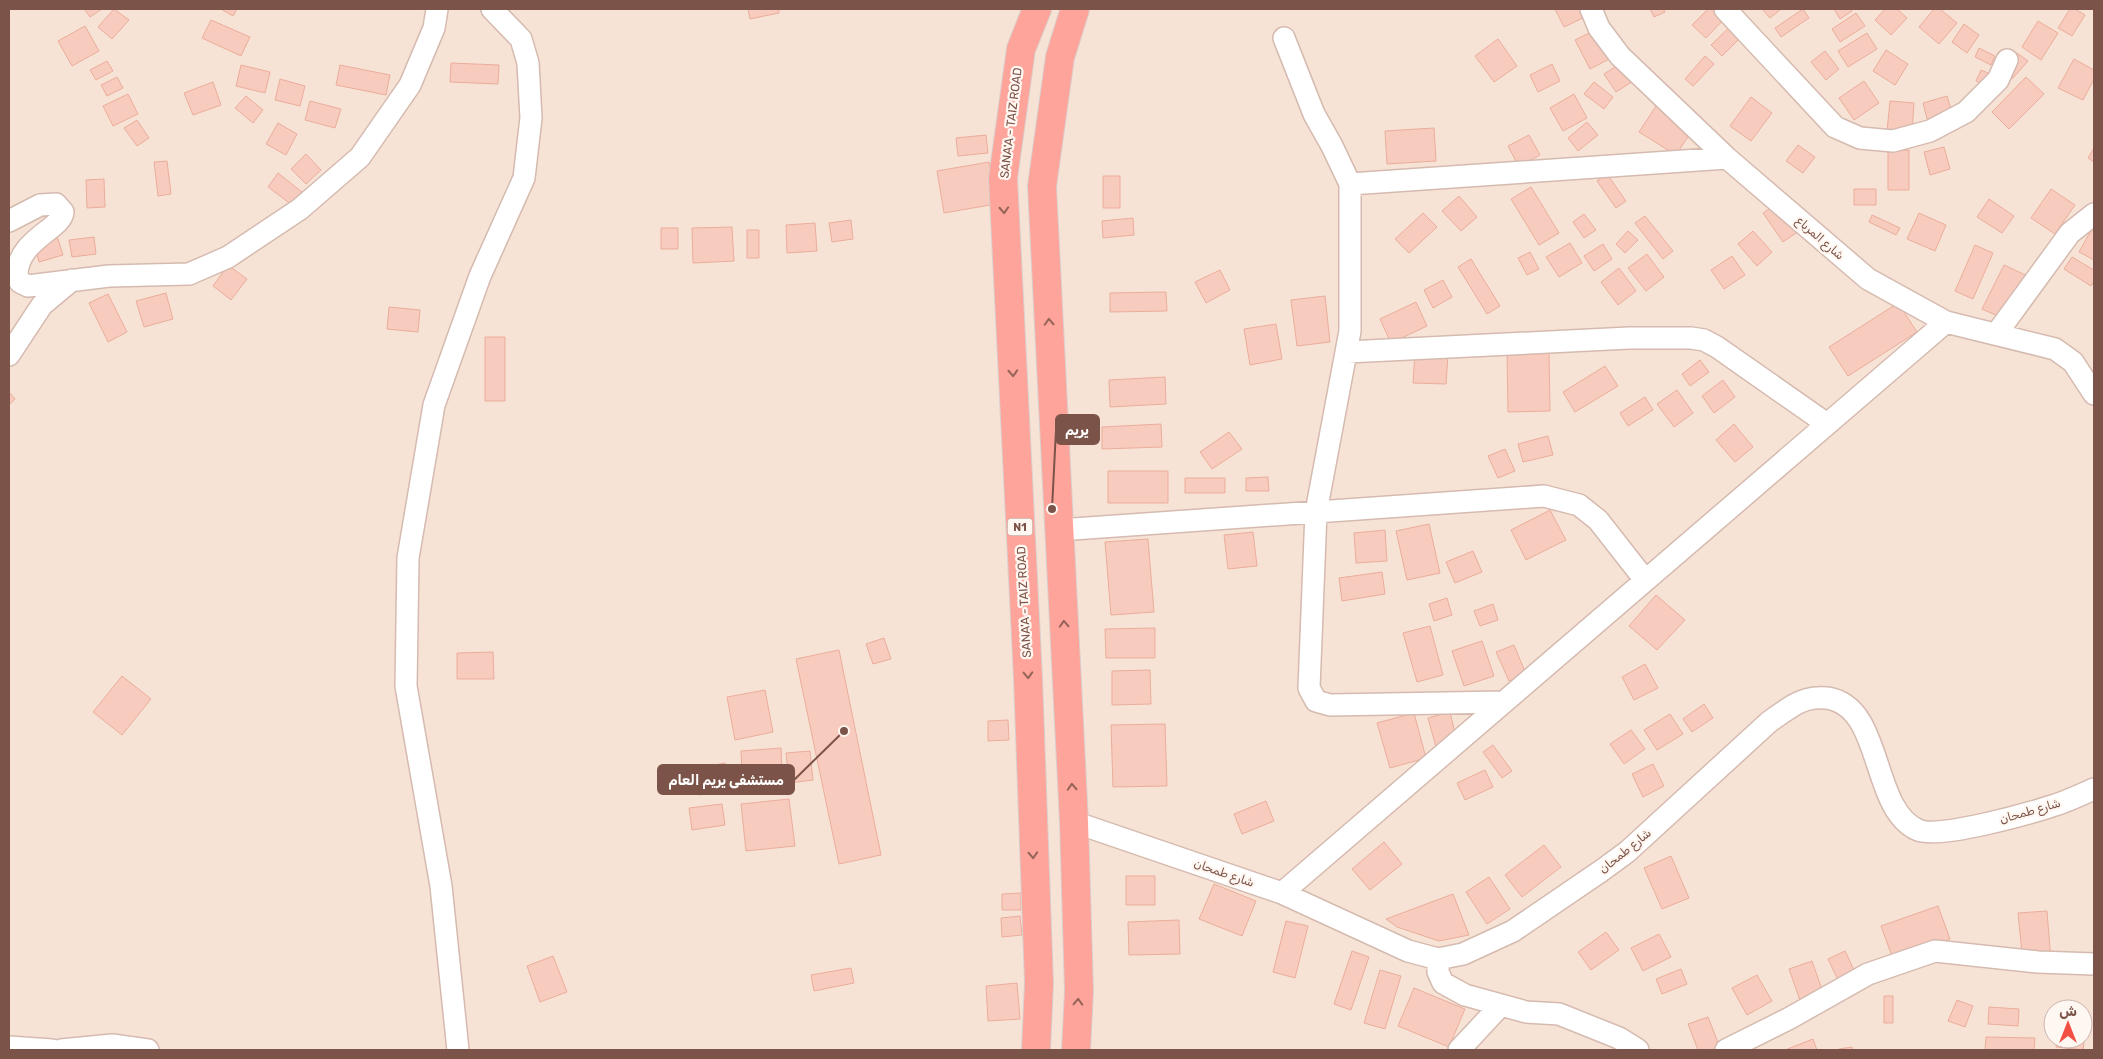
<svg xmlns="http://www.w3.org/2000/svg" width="2103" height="1059" font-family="Rubik,'Noto Naskh Arabic',sans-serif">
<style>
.residential{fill:#f7e3d6;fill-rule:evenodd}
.building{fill:#f7cbbd;stroke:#ebad9b}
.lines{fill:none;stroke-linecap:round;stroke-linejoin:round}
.minor-casing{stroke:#d5baaf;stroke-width:24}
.highway-casing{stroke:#dacfcc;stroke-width:30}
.minor{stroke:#fff;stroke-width:21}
.highway{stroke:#fea49a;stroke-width:28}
.oneway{stroke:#966358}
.labels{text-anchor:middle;stroke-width:4.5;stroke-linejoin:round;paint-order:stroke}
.shield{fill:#fff7f1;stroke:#a3847b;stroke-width:1}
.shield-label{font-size:11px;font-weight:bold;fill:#7c5348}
.street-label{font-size:12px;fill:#7c5348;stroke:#fff7f1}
.leader{fill:none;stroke:#7c5348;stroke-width:2}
.callout-dot{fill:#7c5348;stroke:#fff7f1;stroke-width:2}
.callout{fill:#7c5348;stroke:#7c5348;stroke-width:2}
.callout-label{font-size:14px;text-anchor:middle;font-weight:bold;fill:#fff}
</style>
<rect width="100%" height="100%" fill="#fef2e8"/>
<!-- residential -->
<path class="residential" d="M9 9H2094V1050H9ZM2053 1009H2083V1039H2053Z"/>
<!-- building -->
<path class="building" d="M84 9H102L90 17Z
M114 9 129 20 112 39 98 27Z
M221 9H237L233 16Z
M748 9H779V13L750 19Z
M1555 9H1588L1591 14 1564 27Z
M1650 9H1663L1665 12 1654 17Z
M1708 9H1723L1729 14 1706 38 1692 25Z
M1762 9H1781L1770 18Z
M1803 9 1809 18 1781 37 1775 28Z
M1834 9H1851L1852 11 1840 19Z
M1885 9H1897L1907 18 1891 35 1875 20Z
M1934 9H1940L1957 23 1939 44 1919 27Z
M2070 9H2075L2085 15 2072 36 2058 28Z
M1856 13 1865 26 1840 42 1832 29Z
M211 20 250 37 241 56 202 38Z
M2038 21 2058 33 2041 60 2022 47Z
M1735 22 1745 33 1722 56 1711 45Z
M1964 24 1979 35 1967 53 1952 42Z
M85 26 99 51 72 66 58 41Z
M1603 26 1617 55 1590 69 1575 40Z
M1867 33 1877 49 1848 67 1838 51Z
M1498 39 1517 66 1494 82 1475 56Z
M1979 48 1995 56 1991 65 1975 57Z
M1886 50 1908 64 1895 85 1873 71Z
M1825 51 1839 69 1826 80 1811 62Z
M2017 53 2028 61 2012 79 2002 71Z
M1705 56 1714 64 1693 86 1685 79Z
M2074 59 2094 70V79L2083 100 2058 88Z
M107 61 113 71 96 80 90 70Z
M1624 61 1635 80 1616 92 1604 74Z
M451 63 499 65 498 84 450 82Z
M1552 64 1560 81 1538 92 1530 75Z
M241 65 270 72 265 93 236 86Z
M340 65 390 75 386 95 336 85Z
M1981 70 2006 81 2001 92 1976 81Z
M117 77 123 88 107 96 101 85Z
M2026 77 2044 94 2009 129 1992 112Z
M280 79 305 86 300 106 275 100Z
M1864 81 1879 103 1854 120 1839 98Z
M213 82 221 105 193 115 184 93Z
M1594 82 1613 97 1604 109 1584 94Z
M128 94 138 114 113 126 103 106Z
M1574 94 1587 118 1563 131 1550 108Z
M246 96 263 110 253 123 235 108Z
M1947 96 1954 119 1929 126 1923 103Z
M1751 97 1772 113 1751 141 1730 126Z
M310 101 341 109 335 128 305 120Z
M1890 101 1914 103 1912 133 1887 131Z
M1656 106 1693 129 1676 155 1639 132Z
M137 120 149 138 137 146 124 128Z
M1587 122 1598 135 1578 151 1568 138Z
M278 123 297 134 286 155 266 144Z
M1434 128 1436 161 1387 164 1385 131Z
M986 135 988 153 958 156 956 138Z
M1529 135 1540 155 1519 167 1508 146Z
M1798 145 1815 157 1803 173 1786 161Z
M1944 147 1950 169 1930 175 1924 152Z
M2094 148V162L2088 158Z
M1888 150H1909V190H1888Z
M306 154 321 170 306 184 291 169Z
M167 161 171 194 158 196 154 162Z
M989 162 996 204 944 213 937 171Z
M278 173 302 192 292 205 268 187Z
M1607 174 1626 201 1616 208 1597 181Z
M1103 176H1120V208H1103Z
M104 179 105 207 87 208 86 180Z
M1531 187 1559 233 1539 245 1511 199Z
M1854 189H1876V205H1854Z
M2051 189 2075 205 2055 234 2031 218Z
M1459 196 1477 217 1461 231 1442 211Z
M1989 199 2014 216 2002 233 1977 217Z
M1780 202 1799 231 1783 242 1763 213Z
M1423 213 1437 227 1409 253 1395 239Z
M1919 213 1946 225 1935 251 1907 239Z
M1584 214 1596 230 1584 238 1573 222Z
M1872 215 1900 228 1896 235 1869 222Z
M1645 216 1673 251 1663 259 1635 223Z
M1133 218 1134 235 1103 238 1102 221Z
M851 220 853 239 832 242 829 223Z
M815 223 817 251 787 253 786 225Z
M2094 225V260L2079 252Z
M732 227 734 261 693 263 692 228Z
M661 228H678V249H661Z
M747 230H759V258H747Z
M1628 231 1638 240 1625 253 1616 244Z
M1753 231 1772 252 1757 266 1738 244Z
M57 236 63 255 39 262 34 243Z
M94 237 96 254 72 257 69 240Z
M1570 243 1582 263 1559 277 1546 257Z
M1603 244 1612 259 1594 271 1584 256Z
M1975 245 1993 253 1973 299 1955 291Z
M1530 252 1539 269 1527 275 1518 258Z
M1647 254 1664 277 1646 291 1628 268Z
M1732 256 1745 275 1724 289 1711 270Z
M2072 257 2094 270V281L2091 286 2064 269Z
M1471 259 1500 306 1487 314 1458 267Z
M228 265 247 279 231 300 213 286Z
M2004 265 2032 278 2011 322 1982 309Z
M1619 268 1636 291 1618 305 1601 282Z
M1220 270 1230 290 1206 303 1195 282Z
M1443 280 1452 297 1433 308 1424 290Z
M1166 292 1167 311 1110 312V293Z
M166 293 173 319 144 327 136 301Z
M108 294 127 332 108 342 89 303Z
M1325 296 1330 342 1297 346 1291 300Z
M1416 302 1427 326 1391 343 1380 319Z
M1898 303 1917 332 1848 376 1829 347Z
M389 307 420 310 418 332 387 329Z
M1276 324 1282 359 1250 365 1244 329Z
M485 337H505V401H485Z
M1507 352H1549L1550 411 1508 412Z
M1415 353 1448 355 1446 384 1413 383Z
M1700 360 1709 372 1690 386 1682 374Z
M1605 366 1618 386 1575 412 1563 392Z
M1165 377 1166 404 1110 407 1109 380Z
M1723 380 1735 397 1714 413 1702 396Z
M1677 390 1693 413 1674 427 1657 404Z
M9 392 15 399 9 405Z
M1645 397 1653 410 1628 426 1620 413Z
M1161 424 1162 447 1102 449V427Z
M1734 424 1753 447 1735 462 1716 440Z
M1229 432 1242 449 1212 469 1200 452Z
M1548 436 1553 455 1523 462 1518 444Z
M1505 449 1515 471 1498 478 1488 456Z
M1108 471H1168V503H1108Z
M1268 477 1269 491H1246V478Z
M1185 478H1225V493H1185Z
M1550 510 1566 540 1526 560 1511 530Z
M1429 524 1440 573 1407 580 1396 531Z
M1385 530 1387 561 1356 563 1354 533Z
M1253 532 1257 566 1228 569 1224 535Z
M1148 539 1154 612 1111 615 1105 542Z
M1473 551 1482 572 1455 583 1446 562Z
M1382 572 1385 594 1342 601 1339 578Z
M1656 595 1685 620 1657 650 1629 626Z
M1447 598 1452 615 1434 621 1429 604Z
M1493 604 1498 620 1480 626 1474 611Z
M1430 626 1443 675 1417 682 1403 633Z
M1155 628V658H1106L1105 629Z
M884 638 891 659 873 664 866 644Z
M1482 641 1494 676 1464 686 1452 651Z
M1514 645 1526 674 1509 681 1496 652Z
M839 650 881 855 839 864 796 659Z
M493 652 494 679H457V653Z
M1645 664 1658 688 1634 700 1622 677Z
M1150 670 1151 704 1112 705V671Z
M122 676 151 699 122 735 93 712Z
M765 690 773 732 735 740 727 697Z
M1704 704 1713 718 1692 732 1683 719Z
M1450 712 1457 742 1436 747 1428 718Z
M1414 713 1426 758 1390 768 1377 723Z
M1670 714 1683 734 1657 750 1644 730Z
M1008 720 1009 740 988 741V721Z
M1165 724 1167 786 1113 787 1111 725Z
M1631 730 1645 749 1624 764 1610 744Z
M1493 745 1512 771 1502 778 1483 752Z
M781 748 783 790 743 792 741 751Z
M810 751 813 780 789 783 786 753Z
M725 763 730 789 699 795 694 769Z
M1653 764 1664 786 1643 797 1632 774Z
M1485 770 1493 787 1465 800 1457 783Z
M789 799 795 846 746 851 741 804Z
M1266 801 1274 821 1242 834 1234 814Z
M722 804 725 825 692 830 689 808Z
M1384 842 1402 864 1370 890 1352 869Z
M1544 845 1561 867 1522 897 1505 875Z
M1671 856 1689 898 1662 909 1644 868Z
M1126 876H1155V905H1126Z
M1489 877 1510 909 1487 924 1466 892Z
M1214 884 1256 901 1242 936 1199 919Z
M1021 893V910H1002V894Z
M1453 894 1469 935 1439 941 1397 927 1386 919Z
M1938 906 1950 939 1893 959 1881 926Z
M2047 911 2051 961 2023 963 2018 913Z
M1020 916 1022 935 1002 937 1001 918Z
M1179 920 1180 954 1129 955 1128 922Z
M1286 921 1308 926 1295 978 1273 972Z
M1606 932 1619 950 1591 970 1578 952Z
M1659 934 1671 957 1643 971 1631 948Z
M1352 951 1369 957 1351 1010 1334 1004Z
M1845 951 1855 972 1838 980 1828 959Z
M553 956 567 992 540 1002 527 966Z
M1812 961 1824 995 1801 1003 1789 969Z
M851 968 854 983 814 991 811 975Z
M1681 969 1687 984 1662 994 1656 979Z
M1380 970 1401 976 1385 1029 1364 1023Z
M1757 975 1772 1001 1747 1015 1732 988Z
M1017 983 1020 1019 988 1021 986 986Z
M1414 988 1465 1009 1449 1047 1398 1026Z
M1884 996H1893V1023H1884Z
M1957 1000 1973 1006 1965 1027 1948 1021Z
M1989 1007 2019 1009 2018 1026 1988 1024Z
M1708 1017 1721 1050H1698L1688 1024Z
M2083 1026 2086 1027 2083 1050 2056 1047 2057 1039H2083Z
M1986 1037 2035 1038 2034 1050H1985Z
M1813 1039 1817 1050H1785Z
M1852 1047 1853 1050H1839V1049Z"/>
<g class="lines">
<!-- minor casing -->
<g class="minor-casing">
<path id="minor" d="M1591 9 1599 28 1620 56 1727 158 1868 279 1946 322 2055 349 2073 362 2094 394
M1725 9 1835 127 1860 138 1893 141 1930 131 1966 112 1998 80 2007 60
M1284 38 1314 114 1332 146 1350 184V331L1316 512 1309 688 1316 701 1330 705 1502 702
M1350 184 1727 158
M9 221 40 205 56 204 63 212C62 229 16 240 17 277L20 282 28 286 109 276 189 274 228 257 300 209 360 157 410 85 434 28 437 9
M1997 333 2070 233 2094 214
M1347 352 1629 338H1691L1704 340 1717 347 1827 424
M9 355 42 305 72 280
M1059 530 1544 496 1579 505 1598 520 1645 580
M1074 822 1282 893 1408 951 1438 959 1463 954 1513 931 1601 871 1627 852 1769 722C1777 716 1786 710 1794 705 1804 699 1817 697 1827 698 1884 706 1870 809 1918 830 1939 839 2027 814 2052 806 2066 802 2080 795 2094 789
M1282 893 1946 322
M1438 959V972L1443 983 1465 995 1526 1012 1559 1014 1619 1038 1638 1050
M9 1047 52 1050
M61 1050 112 1045 148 1050
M458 1050 441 886 406 686 408 558 434 405 480 276 524 178 531 118 528 63 521 39 492 9
M1459 1050 1501 1005
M1726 1050 1790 1018 1868 974 1935 951 2038 962 2094 964"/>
</g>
<!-- highway casing -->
<g class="highway-casing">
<path id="highway" d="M1075 9 1060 57 1042 186 1074 822 1079 991 1076 1050
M1036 1050 1039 983 1028 678 1003 178 1021 49 1037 9"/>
</g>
<!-- minor -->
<use href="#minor" class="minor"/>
<!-- highway -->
<use href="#highway" class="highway"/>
</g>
<!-- one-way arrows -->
<defs><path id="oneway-chevron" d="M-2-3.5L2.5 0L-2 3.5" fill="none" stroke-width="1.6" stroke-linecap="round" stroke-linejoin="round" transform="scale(1.25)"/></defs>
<g class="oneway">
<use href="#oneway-chevron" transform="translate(1004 210) rotate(87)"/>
<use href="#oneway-chevron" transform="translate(1049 322) rotate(-93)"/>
<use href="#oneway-chevron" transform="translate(1013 373) rotate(87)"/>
<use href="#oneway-chevron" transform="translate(1064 624) rotate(-93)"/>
<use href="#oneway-chevron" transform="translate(1028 675) rotate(88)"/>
<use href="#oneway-chevron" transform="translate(1072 787) rotate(-93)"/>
<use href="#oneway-chevron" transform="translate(1033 855) rotate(87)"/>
<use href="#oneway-chevron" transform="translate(1078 1002) rotate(-88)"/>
</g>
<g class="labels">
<!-- shield labels -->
<rect class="shield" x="1007.5" y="518.5" width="25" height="17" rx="4"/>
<g class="shield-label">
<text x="1020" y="531">N1</text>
</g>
<!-- street labels -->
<g class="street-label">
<text transform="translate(1011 123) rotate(-83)" y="4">SANA'A - TAIZ ROAD</text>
<text transform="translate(1820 238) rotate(41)" y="4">شارع المرباع</text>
<text transform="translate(1024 602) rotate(-93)" y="4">SANA'A - TAIZ ROAD</text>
<text transform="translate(2030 811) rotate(-16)" y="4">شارع طمحان</text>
<text transform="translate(1625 851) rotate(-39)" y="4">شارع طمحان</text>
<text transform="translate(1224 873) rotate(19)" y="4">شارع طمحان</text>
</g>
</g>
<!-- callouts -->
<path class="leader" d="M1052 509L1056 430M844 731L794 780"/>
<g class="callout-dot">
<circle cx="1052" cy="509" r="5"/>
<circle cx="844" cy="731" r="5"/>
</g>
<g class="callout">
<rect x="1056" y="415" width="43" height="29" rx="5"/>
<rect x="658" y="765" width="136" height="29" rx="5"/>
</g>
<g class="callout-label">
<text x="1077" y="435">يريم</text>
<text x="726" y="785">مستشفى يريم العام</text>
</g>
<!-- border -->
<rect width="2103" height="1059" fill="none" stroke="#7c5348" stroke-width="20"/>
<!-- north arrow -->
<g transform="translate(2068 1024)"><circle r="24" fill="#fff7f1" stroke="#cbb5ad"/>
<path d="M0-4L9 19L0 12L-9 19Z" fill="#f34e42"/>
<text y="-8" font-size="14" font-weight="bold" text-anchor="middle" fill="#7c5348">ش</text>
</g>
</svg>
